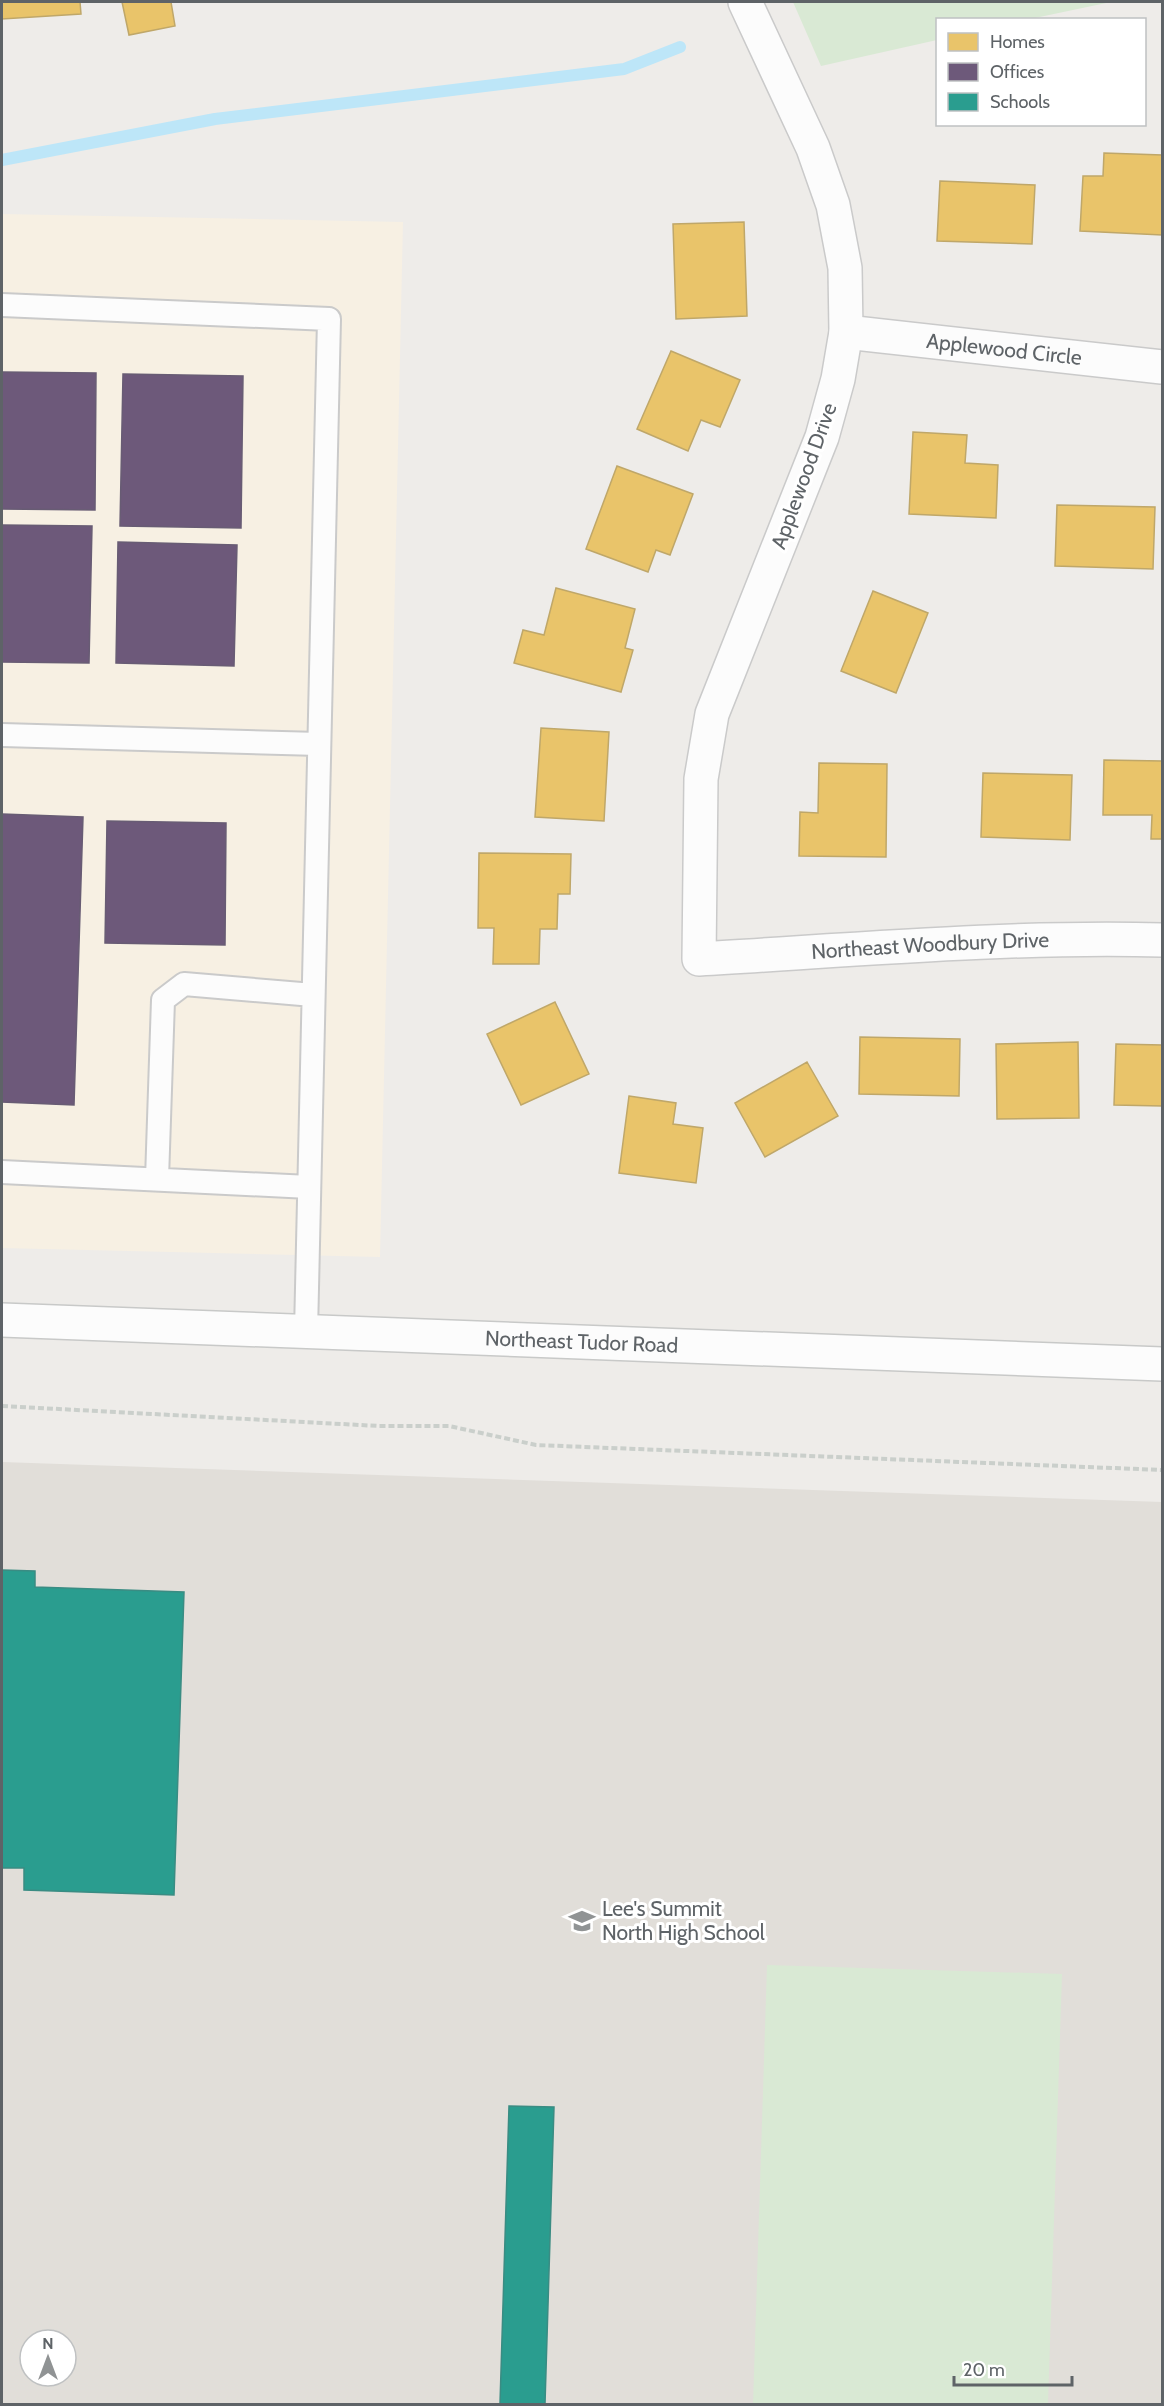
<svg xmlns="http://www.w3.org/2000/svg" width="1164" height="2406" font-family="Cabin,sans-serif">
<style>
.commercial{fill:#f7f0e3}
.education{fill:#e1ded9;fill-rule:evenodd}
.green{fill:#d9e9d4}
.homes{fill:#e9c46a;stroke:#bfa769;stroke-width:1.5}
.offices{fill:#6d597a;stroke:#685c74;stroke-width:1.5}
.schools{fill:#2a9d8f;stroke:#3a8c83;stroke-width:1.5}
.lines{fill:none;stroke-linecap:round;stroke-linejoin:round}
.stream{stroke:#bde6f8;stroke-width:12}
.lane-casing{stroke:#cacaca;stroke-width:26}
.street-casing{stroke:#cacaca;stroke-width:36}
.secondary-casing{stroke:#c8c9c8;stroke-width:36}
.path{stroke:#cacfcb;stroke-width:4;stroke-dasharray:6 3;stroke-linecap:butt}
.lane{stroke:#fcfcfc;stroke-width:22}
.street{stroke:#fcfcfc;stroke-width:33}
.secondary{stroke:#fcfcfc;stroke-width:33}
.labels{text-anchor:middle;stroke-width:6;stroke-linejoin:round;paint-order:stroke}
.street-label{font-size:21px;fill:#5e6367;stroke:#fff}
.poi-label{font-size:21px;fill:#5e6367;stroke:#fff;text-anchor:start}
</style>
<rect width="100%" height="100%" fill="#eeece9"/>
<!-- commercial -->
<path class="commercial" d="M2 214 403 222 380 1257 2 1248Z"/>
<!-- education -->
<path class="education" d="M2 1462 1162 1502V2404H2ZM30 2340H66V2376H30Z"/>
<!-- green -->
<path class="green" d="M793 2H1111L1030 19 938 20 937 40 821 66Z
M767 1965 1062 1974 1048 2404H753Z"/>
<!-- homes -->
<path class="homes" d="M2 2H80L81 14 2 19Z
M122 2H171L175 26 129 35Z
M1104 153 1162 155V235L1080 231 1083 176H1103Z
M940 181 1035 185 1032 244 937 241Z
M744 222 747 316 676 319 673 224Z
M671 351 740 380 720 427 701 420 688 451 637 429Z
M913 432 967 435 965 463 998 465 996 518 909 514Z
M617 466 693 494 670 555 656 550 648 572 586 549Z
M1057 505 1155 507 1153 569 1055 566Z
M556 588 635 609 625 648 633 650 621 692 514 663 523 630 544 635Z
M873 591 928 613 896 693 841 671Z
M541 728 609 732 604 821 535 817Z
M1104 760 1162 761V839H1151L1152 815H1103Z
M819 763 887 764 886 857 799 856 800 812 818 813Z
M983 773 1072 775 1070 840 981 837Z
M479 853 571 854 570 894H558L557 929H540L539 964H493L494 928H478Z
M555 1002 589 1074 521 1105 487 1034Z
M860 1037 960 1039 959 1096 859 1094Z
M1078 1042 1079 1118 997 1119 996 1044Z
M1116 1044 1162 1045V1106L1114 1105Z
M807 1062 838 1116 765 1157 735 1103Z
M629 1096 676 1103 673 1124 703 1128 696 1183 619 1173Z"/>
<!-- offices -->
<path class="offices" d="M2 372 96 373 95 510 2 509Z
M123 374 243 376 241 528 120 526Z
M2 525 92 526 89 663 2 662Z
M118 542 237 545 234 666 116 663Z
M2 814 83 817 74 1105 2 1102Z
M107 821 226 823 225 945 105 943Z"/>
<!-- schools -->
<path class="schools" d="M2 1570 35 1571V1587L184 1592 174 1895 24 1890V1868H2Z
M509 2106 554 2107 545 2404H500Z"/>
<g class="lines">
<!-- stream -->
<path class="stream" d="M2 160 215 119 624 69 680 47"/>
<!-- lane casing -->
<g class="lane-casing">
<path id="lane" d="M2 305 329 319 306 1332
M2 735 319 744
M2 1172 309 1187
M157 1179 163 1000 184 984 313 995"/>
</g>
<!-- street casing -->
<g class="street-casing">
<g id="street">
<path id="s1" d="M745 2 813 148 833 205 845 268 846 332 838 379 822 437 712 714 701 779 699 959C853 950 1008 936 1162 940"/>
<path id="s2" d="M846 332 1162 367"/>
</g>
</g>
<!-- secondary casing -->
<g class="secondary-casing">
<g id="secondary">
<path id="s3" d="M2 1320 1162 1364"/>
</g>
</g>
<!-- path -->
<path class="path" d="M2 1406 379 1426H449L536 1445 1162 1470"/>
<!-- lane -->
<use href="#lane" class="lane"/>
<!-- street -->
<use href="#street" class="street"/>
<!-- secondary -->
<use href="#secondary" class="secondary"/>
</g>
<!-- icons -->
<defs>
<g id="school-bare" transform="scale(2.07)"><path d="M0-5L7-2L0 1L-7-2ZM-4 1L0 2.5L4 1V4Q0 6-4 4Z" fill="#909394" stroke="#fff" stroke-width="2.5" paint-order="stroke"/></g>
</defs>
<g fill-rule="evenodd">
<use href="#school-bare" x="582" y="1921"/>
</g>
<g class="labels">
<!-- street labels -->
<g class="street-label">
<text dy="7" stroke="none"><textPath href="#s2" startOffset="159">Applewood Circle</textPath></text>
<text transform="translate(804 476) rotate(-70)" y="7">Applewood Drive</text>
<text dy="7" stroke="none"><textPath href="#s1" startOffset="1233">Northeast Woodbury Drive</textPath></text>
<text dy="7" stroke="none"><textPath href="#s3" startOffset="580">Northeast Tudor Road</textPath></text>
</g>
<!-- poi labels -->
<g class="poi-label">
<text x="602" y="1916">Lee's Summit<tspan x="602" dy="24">North High School</tspan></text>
</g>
</g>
<!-- border -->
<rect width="1164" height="2406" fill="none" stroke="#5e6367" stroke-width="6"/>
<!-- legend -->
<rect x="936" y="18" width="210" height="108" fill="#ffffff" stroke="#bfc1c2" stroke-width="1.5"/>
<rect x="948" y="33" width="30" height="18" fill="#e9c46a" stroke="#bfc1c2" stroke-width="1.5"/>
<text x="990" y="48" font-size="18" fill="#5e6367">Homes</text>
<rect x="948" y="63" width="30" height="18" fill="#6d597a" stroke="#bfc1c2" stroke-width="1.5"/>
<text x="990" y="78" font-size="18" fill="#5e6367">Offices</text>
<rect x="948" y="93" width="30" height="18" fill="#2a9d8f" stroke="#bfc1c2" stroke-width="1.5"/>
<text x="990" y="108" font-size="18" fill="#5e6367">Schools</text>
<!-- north arrow -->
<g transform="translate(48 2358)"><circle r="28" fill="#ffffff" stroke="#bfc1c2" stroke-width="1.5"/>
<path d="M0-4.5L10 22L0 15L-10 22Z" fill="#909394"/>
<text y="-9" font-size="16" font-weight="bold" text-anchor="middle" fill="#5e6367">N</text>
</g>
<!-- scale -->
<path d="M954 2376v9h118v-9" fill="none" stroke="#5e6367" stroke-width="3"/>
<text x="963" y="2376" font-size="18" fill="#5e6367" stroke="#ffffff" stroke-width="4.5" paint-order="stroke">20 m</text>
</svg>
